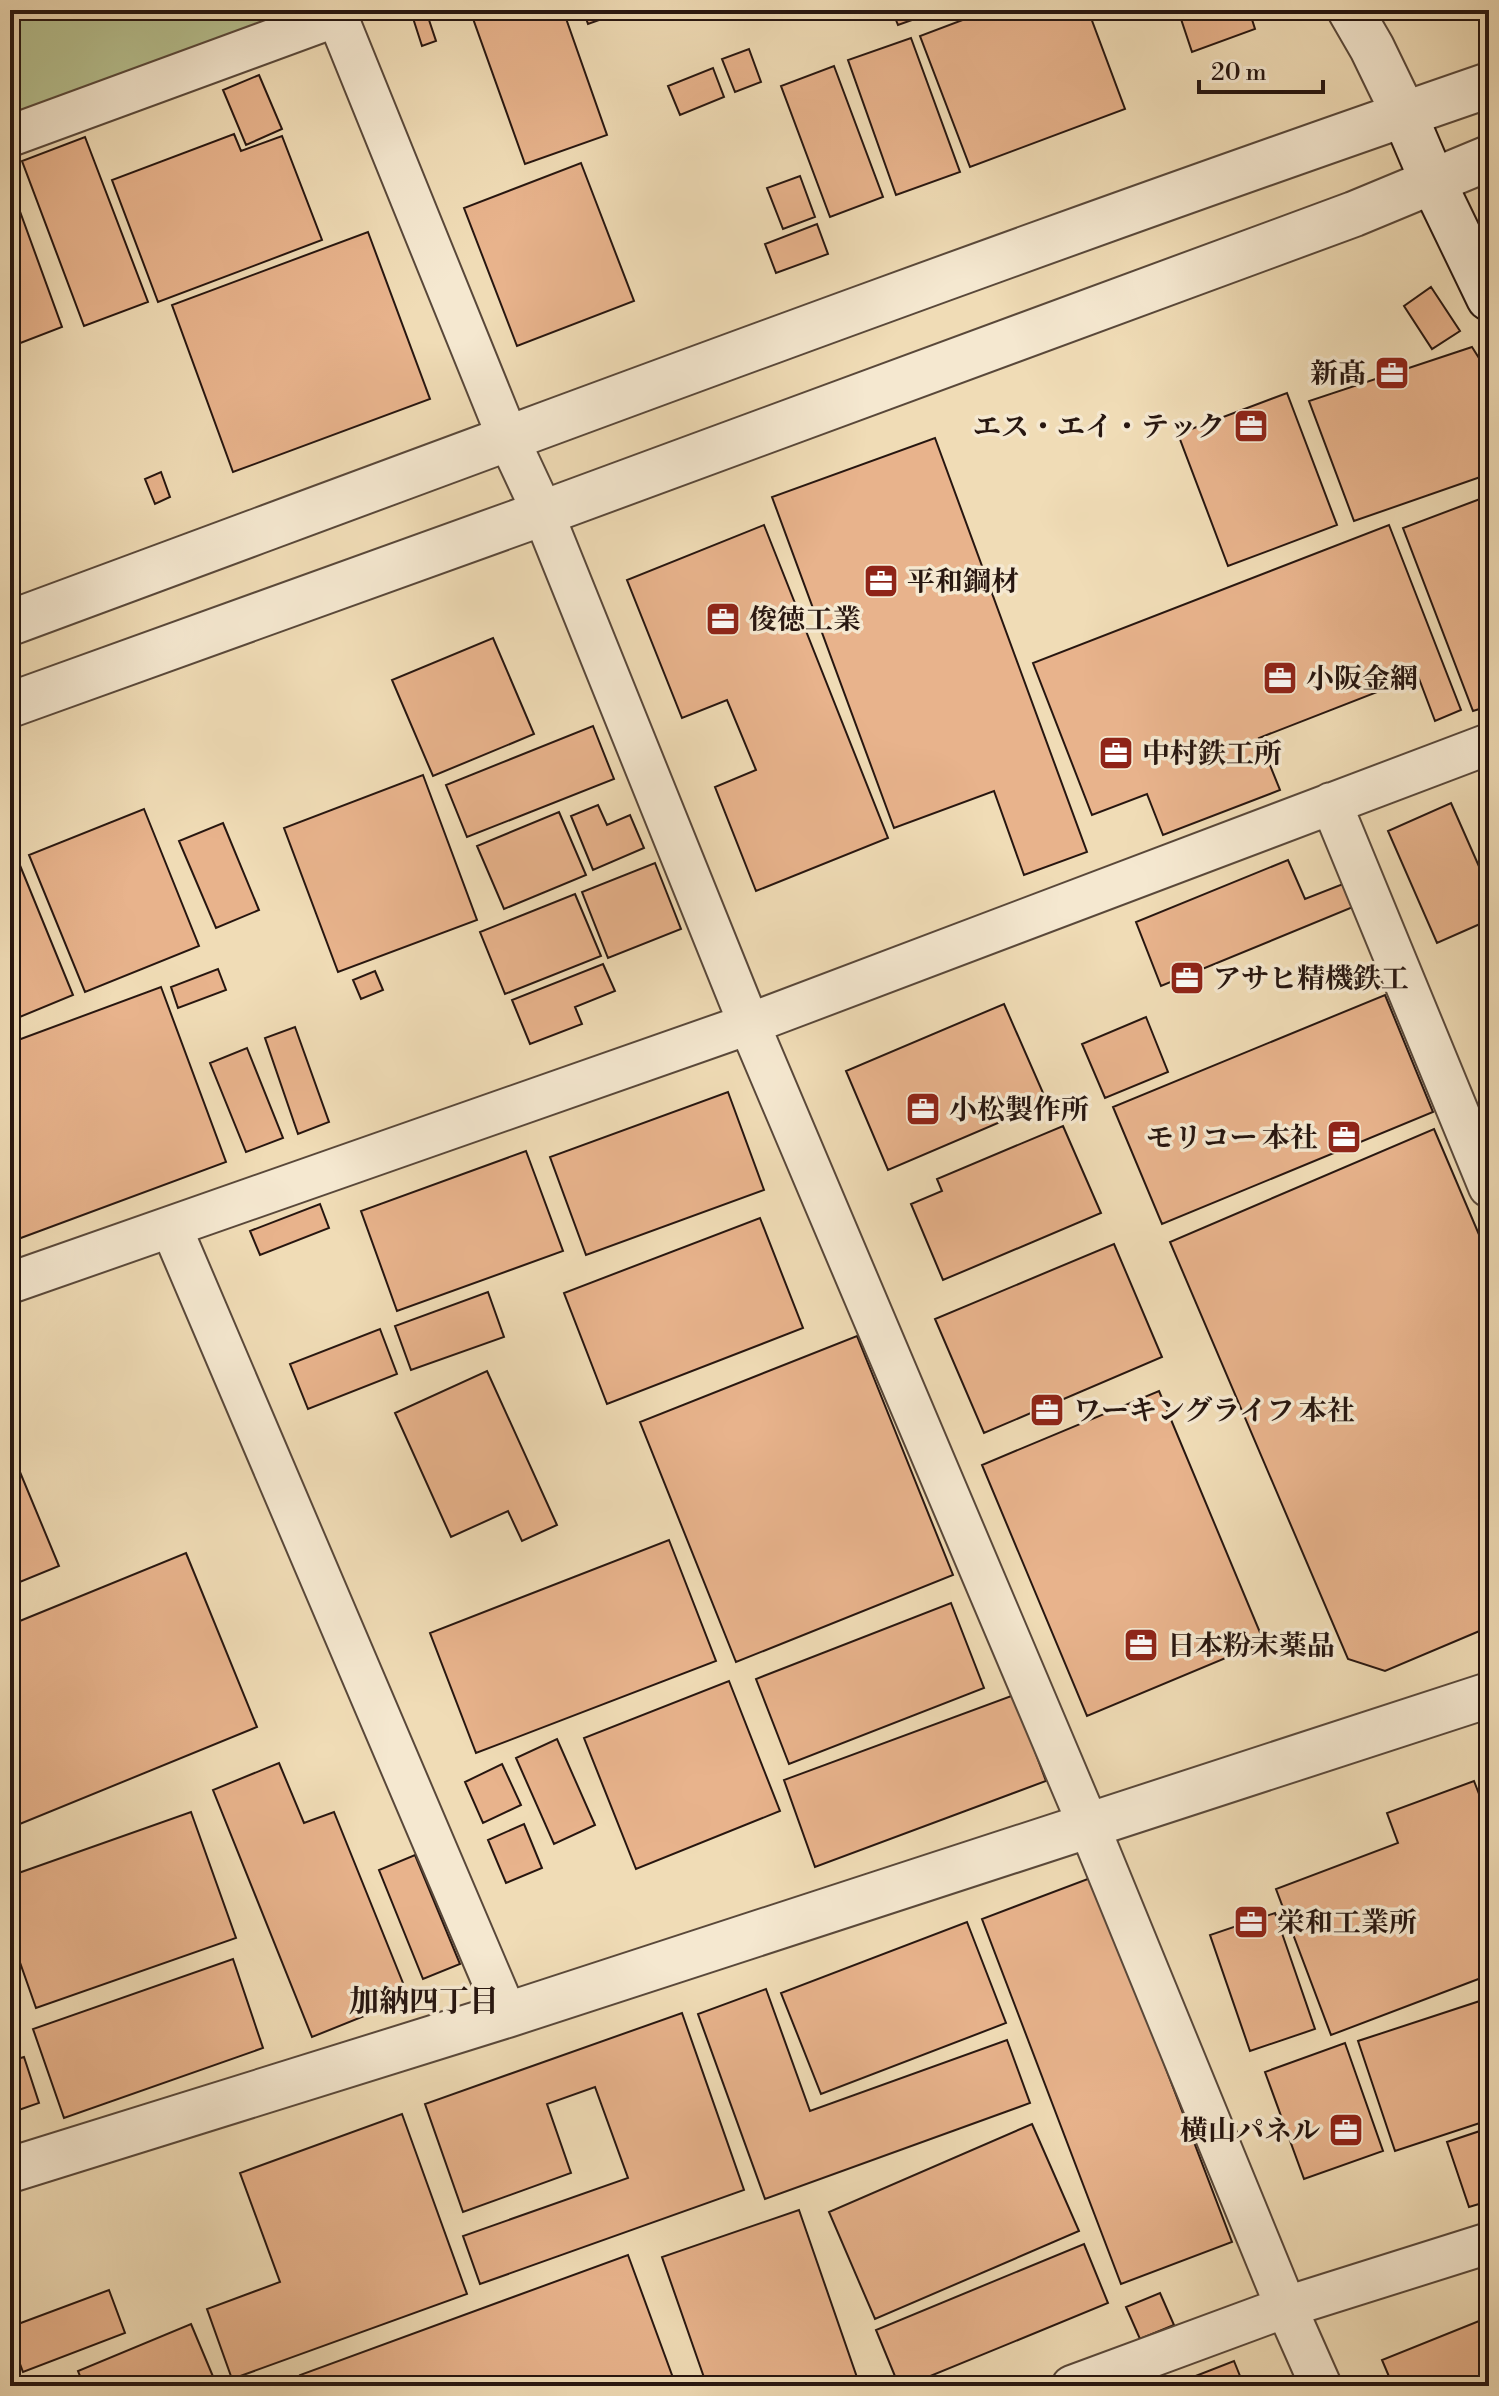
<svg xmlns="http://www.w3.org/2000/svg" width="1499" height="2396" font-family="'Libre Bodoni','Noto Serif JP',serif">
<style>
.green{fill:#b7c190;stroke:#6f6c50;stroke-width:2}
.building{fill:#e8b38c;stroke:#271610;stroke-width:2}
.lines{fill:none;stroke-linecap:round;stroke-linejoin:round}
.minor-casing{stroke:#59483a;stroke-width:44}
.tertiary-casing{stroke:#59483a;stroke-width:48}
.secondary-casing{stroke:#271610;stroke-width:48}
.minor{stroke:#f5e8d0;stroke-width:40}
.tertiary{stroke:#f5e8d0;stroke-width:44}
.secondary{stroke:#f5e8d0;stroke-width:44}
.labels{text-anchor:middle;stroke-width:7;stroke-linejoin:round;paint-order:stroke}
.poi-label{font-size:28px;font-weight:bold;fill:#271610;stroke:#f5e8d0;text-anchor:start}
.neighbourhood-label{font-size:30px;font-weight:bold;fill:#271610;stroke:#f5e8d0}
</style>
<rect width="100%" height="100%" fill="#f0dcb6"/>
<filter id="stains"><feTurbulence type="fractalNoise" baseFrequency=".0025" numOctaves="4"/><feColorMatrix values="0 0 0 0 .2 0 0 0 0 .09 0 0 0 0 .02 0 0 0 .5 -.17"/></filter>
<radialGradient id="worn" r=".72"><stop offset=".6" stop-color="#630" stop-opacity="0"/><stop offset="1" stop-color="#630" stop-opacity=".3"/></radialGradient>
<!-- green -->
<path class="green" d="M10 10H302L10 118Z"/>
<!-- building -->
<path class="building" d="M479 10H563L607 135 525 164 471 13Z
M583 10H627L588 24Z
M892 10H940L898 25Z
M989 10H1088L1125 109 970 167 920 36Z
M1178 10H1249L1255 29 1192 52Z
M426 11 436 41 422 46 412 15Z
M911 38 960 172 896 195 848 60Z
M749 49 761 82 735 92 722 59Z
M834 66 883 197 830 217 781 86Z
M713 68 724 97 680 115 668 86Z
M259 75 282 129 246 145 223 90Z
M234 134 241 151 282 136 322 240 158 302 112 180Z
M85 137 148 302 84 326 22 161Z
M581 163 634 301 517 346 464 208Z
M800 176 815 217 783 229 767 188Z
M14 195 62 327 10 347V196Z
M817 224 828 254 776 273 765 244Z
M368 232 430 399 233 472 172 305Z
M1431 287 1460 331 1432 349 1404 306Z
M1472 347 1489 374V474L1354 521 1309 401Z
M1287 393 1337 525 1228 566 1178 434Z
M935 438 1087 852 1024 875 994 791 894 828 772 497Z
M161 472 170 497 155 504 145 479Z
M1488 496 1489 706 1473 711 1403 528Z
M764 525 888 838 756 891 715 787 756 770 727 700 682 718 627 580Z
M1389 525 1461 710 1435 721 1418 676 1259 738 1280 790 1163 835 1147 794 1092 815 1033 663Z
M493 638 534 734 433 776 392 680Z
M593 726 614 779 467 837 446 785Z
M423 775 477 920 338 972 284 828Z
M1451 803 1489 889V920L1437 943 1388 831Z
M598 805 607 825 630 815 644 848 593 870 571 816Z
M144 809 199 946 85 992 29 855Z
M559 812 586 875 504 909 477 846Z
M223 823 259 910 216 928 179 841Z
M10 841 73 995 10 1021Z
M1288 860 1305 899 1343 884 1353 907 1161 986 1136 922Z
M655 863 681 929 608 958 582 892Z
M575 894 601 956 505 994 480 932Z
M603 964 615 991 575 1007 582 1024 530 1044 512 1000Z
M218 969 226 990 178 1008 171 987Z
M375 971 383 990 361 999 353 980Z
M161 987 226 1162 10 1242V1043Z
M1385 995 1433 1112 1162 1224 1113 1107Z
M1004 1004 1047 1102 888 1170 846 1071Z
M1146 1017 1168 1072 1105 1098 1082 1044Z
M295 1027 329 1122 298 1134 265 1038Z
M247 1048 283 1138 246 1152 210 1063Z
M728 1092 764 1190 586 1255 550 1157Z
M1063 1126 1101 1213 943 1280 911 1204 942 1191 937 1179Z
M1434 1129 1489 1258V1627L1385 1671 1348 1659 1170 1242Z
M526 1151 563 1251 397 1311 361 1211Z
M320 1204 329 1228 260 1255 250 1231Z
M760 1218 803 1328 607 1404 564 1293Z
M1114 1244 1162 1357 984 1433 935 1319Z
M488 1292 504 1337 411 1370 395 1326Z
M380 1329 397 1374 308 1409 290 1364Z
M857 1336 953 1575 736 1662 640 1422Z
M487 1371 557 1525 522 1541 508 1511 451 1537 395 1413Z
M1159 1391 1264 1642 1087 1716 982 1465Z
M10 1448 59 1566 10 1586Z
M669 1540 716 1661 476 1753 430 1633Z
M186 1553 257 1727 10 1828V1625Z
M951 1603 984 1688 789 1764 756 1679Z
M729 1681 780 1811 636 1869 584 1738Z
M1014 1695 1046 1781 815 1867 784 1780Z
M557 1739 595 1825 554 1844 516 1758Z
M279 1763 304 1823 334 1812 409 1998 312 2037 213 1790Z
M502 1764 521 1805 483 1823 465 1782Z
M1474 1781 1489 1820V1975L1331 2035 1276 1889 1398 1843 1387 1813Z
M191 1812 236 1938 36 2008 10 1934V1876Z
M524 1824 542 1868 506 1883 488 1840Z
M415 1855 460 1964 423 1979 379 1870Z
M1093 1877 1232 2242 1121 2284 982 1919Z
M1275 1913 1315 2029 1250 2051 1210 1935Z
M967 1922 1006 2023 821 2094 781 1993Z
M233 1959 263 2048 64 2118 33 2029Z
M766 1989 810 2111 1007 2040 1030 2103 765 2199 698 2014Z
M1489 1998V2120L1395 2151 1358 2041Z
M682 2013 744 2190 480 2284 463 2236 628 2178 595 2087 547 2104 571 2173 463 2212 425 2104Z
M1345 2043 1383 2151 1304 2179 1265 2072Z
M24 2057 39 2103 10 2113V2061Z
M402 2114 467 2294 232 2379 207 2309 280 2282 240 2173Z
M1032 2124 1079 2231 875 2319 829 2212Z
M1489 2128V2201L1469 2207 1447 2142Z
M799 2210 860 2386H707L662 2257Z
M1084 2244 1108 2303 906 2386H899L876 2330Z
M628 2255 676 2386H303L300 2375Z
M109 2290 125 2333 23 2372 10 2337V2327Z
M1160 2293 1174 2325 1140 2339 1126 2307Z
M1489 2317V2386H1393L1382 2360Z
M191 2324 217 2386H84L78 2371Z
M1234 2361 1244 2386H1170Z"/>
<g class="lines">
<!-- minor casing -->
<g class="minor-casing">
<path id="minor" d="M10 136 337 16 508 438 543 513 749 1024 1088 1824 1286 2307 1321 2386
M1331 803 1489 1187
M171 1227 507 2015
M10 1283 749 1024 1489 744
M1072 2386 1286 2307 1489 2243"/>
</g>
<!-- tertiary casing -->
<g class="tertiary-casing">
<path id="tertiary" d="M1350 10 1372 48 1404 114
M10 623C502 441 993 256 1489 85
M10 705 543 513 1354 214 1489 158
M10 2170 507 2015 1489 1695"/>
</g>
<!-- secondary casing -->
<g class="secondary-casing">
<path id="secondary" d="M1404 114 1433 182 1489 298"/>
</g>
<!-- minor -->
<use href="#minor" class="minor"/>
<!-- tertiary -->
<use href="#tertiary" class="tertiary"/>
<!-- secondary -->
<use href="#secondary" class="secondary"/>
</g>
<!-- icons -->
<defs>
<g id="office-square" transform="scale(1.8)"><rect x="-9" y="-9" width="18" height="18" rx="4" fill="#8f2418" stroke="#f5e8d0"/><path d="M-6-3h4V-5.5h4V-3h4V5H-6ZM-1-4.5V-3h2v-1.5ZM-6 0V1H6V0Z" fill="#fff"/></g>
</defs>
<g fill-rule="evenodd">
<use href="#office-square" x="1392" y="373"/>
<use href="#office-square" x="1251" y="426"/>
<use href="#office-square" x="881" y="581"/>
<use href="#office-square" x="723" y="619"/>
<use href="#office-square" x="1280" y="678"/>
<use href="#office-square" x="1116" y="753"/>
<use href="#office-square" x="1187" y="978"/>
<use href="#office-square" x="923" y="1109"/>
<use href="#office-square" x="1344" y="1137"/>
<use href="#office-square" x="1047" y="1410"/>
<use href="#office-square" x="1141" y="1645"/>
<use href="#office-square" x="1251" y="1922"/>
<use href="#office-square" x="1346" y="2130"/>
</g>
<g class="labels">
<!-- poi labels -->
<g class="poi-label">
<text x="1366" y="383" text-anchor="end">新髙</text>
<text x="1225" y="436" text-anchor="end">エス・エイ・テック</text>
<text x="907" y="591">平和鋼材</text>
<text x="749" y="629">俊徳工業</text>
<text x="1306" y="688">小阪金網</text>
<text x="1142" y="763">中村鉄工所</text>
<text x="1213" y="988">アサヒ精機鉄工</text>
<text x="949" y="1119">小松製作所</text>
<text x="1318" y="1147" text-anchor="end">モリコー 本社</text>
<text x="1073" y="1420">ワーキングライフ 本社</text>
<text x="1167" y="1655">日本粉末薬品</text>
<text x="1277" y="1932">栄和工業所</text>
<text x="1320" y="2140" text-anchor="end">横山パネル</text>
</g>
<!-- neighbourhood labels -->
<g class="neighbourhood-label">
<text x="424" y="2011">加納四丁目</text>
</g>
</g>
<!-- margin -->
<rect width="1499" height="2396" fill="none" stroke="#f0dcb6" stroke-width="40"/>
<rect x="12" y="12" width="1475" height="2372" fill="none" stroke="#271610" stroke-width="4"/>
<rect x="20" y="20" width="1459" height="2356" fill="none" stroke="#271610" stroke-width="2"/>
<!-- scale -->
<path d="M1199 80v12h124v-12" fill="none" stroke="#271610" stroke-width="4"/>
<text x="1211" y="80" font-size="24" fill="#271610" stroke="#f5e8d0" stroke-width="6" paint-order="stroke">20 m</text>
<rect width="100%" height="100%" filter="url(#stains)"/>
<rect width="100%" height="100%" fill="url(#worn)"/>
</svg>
